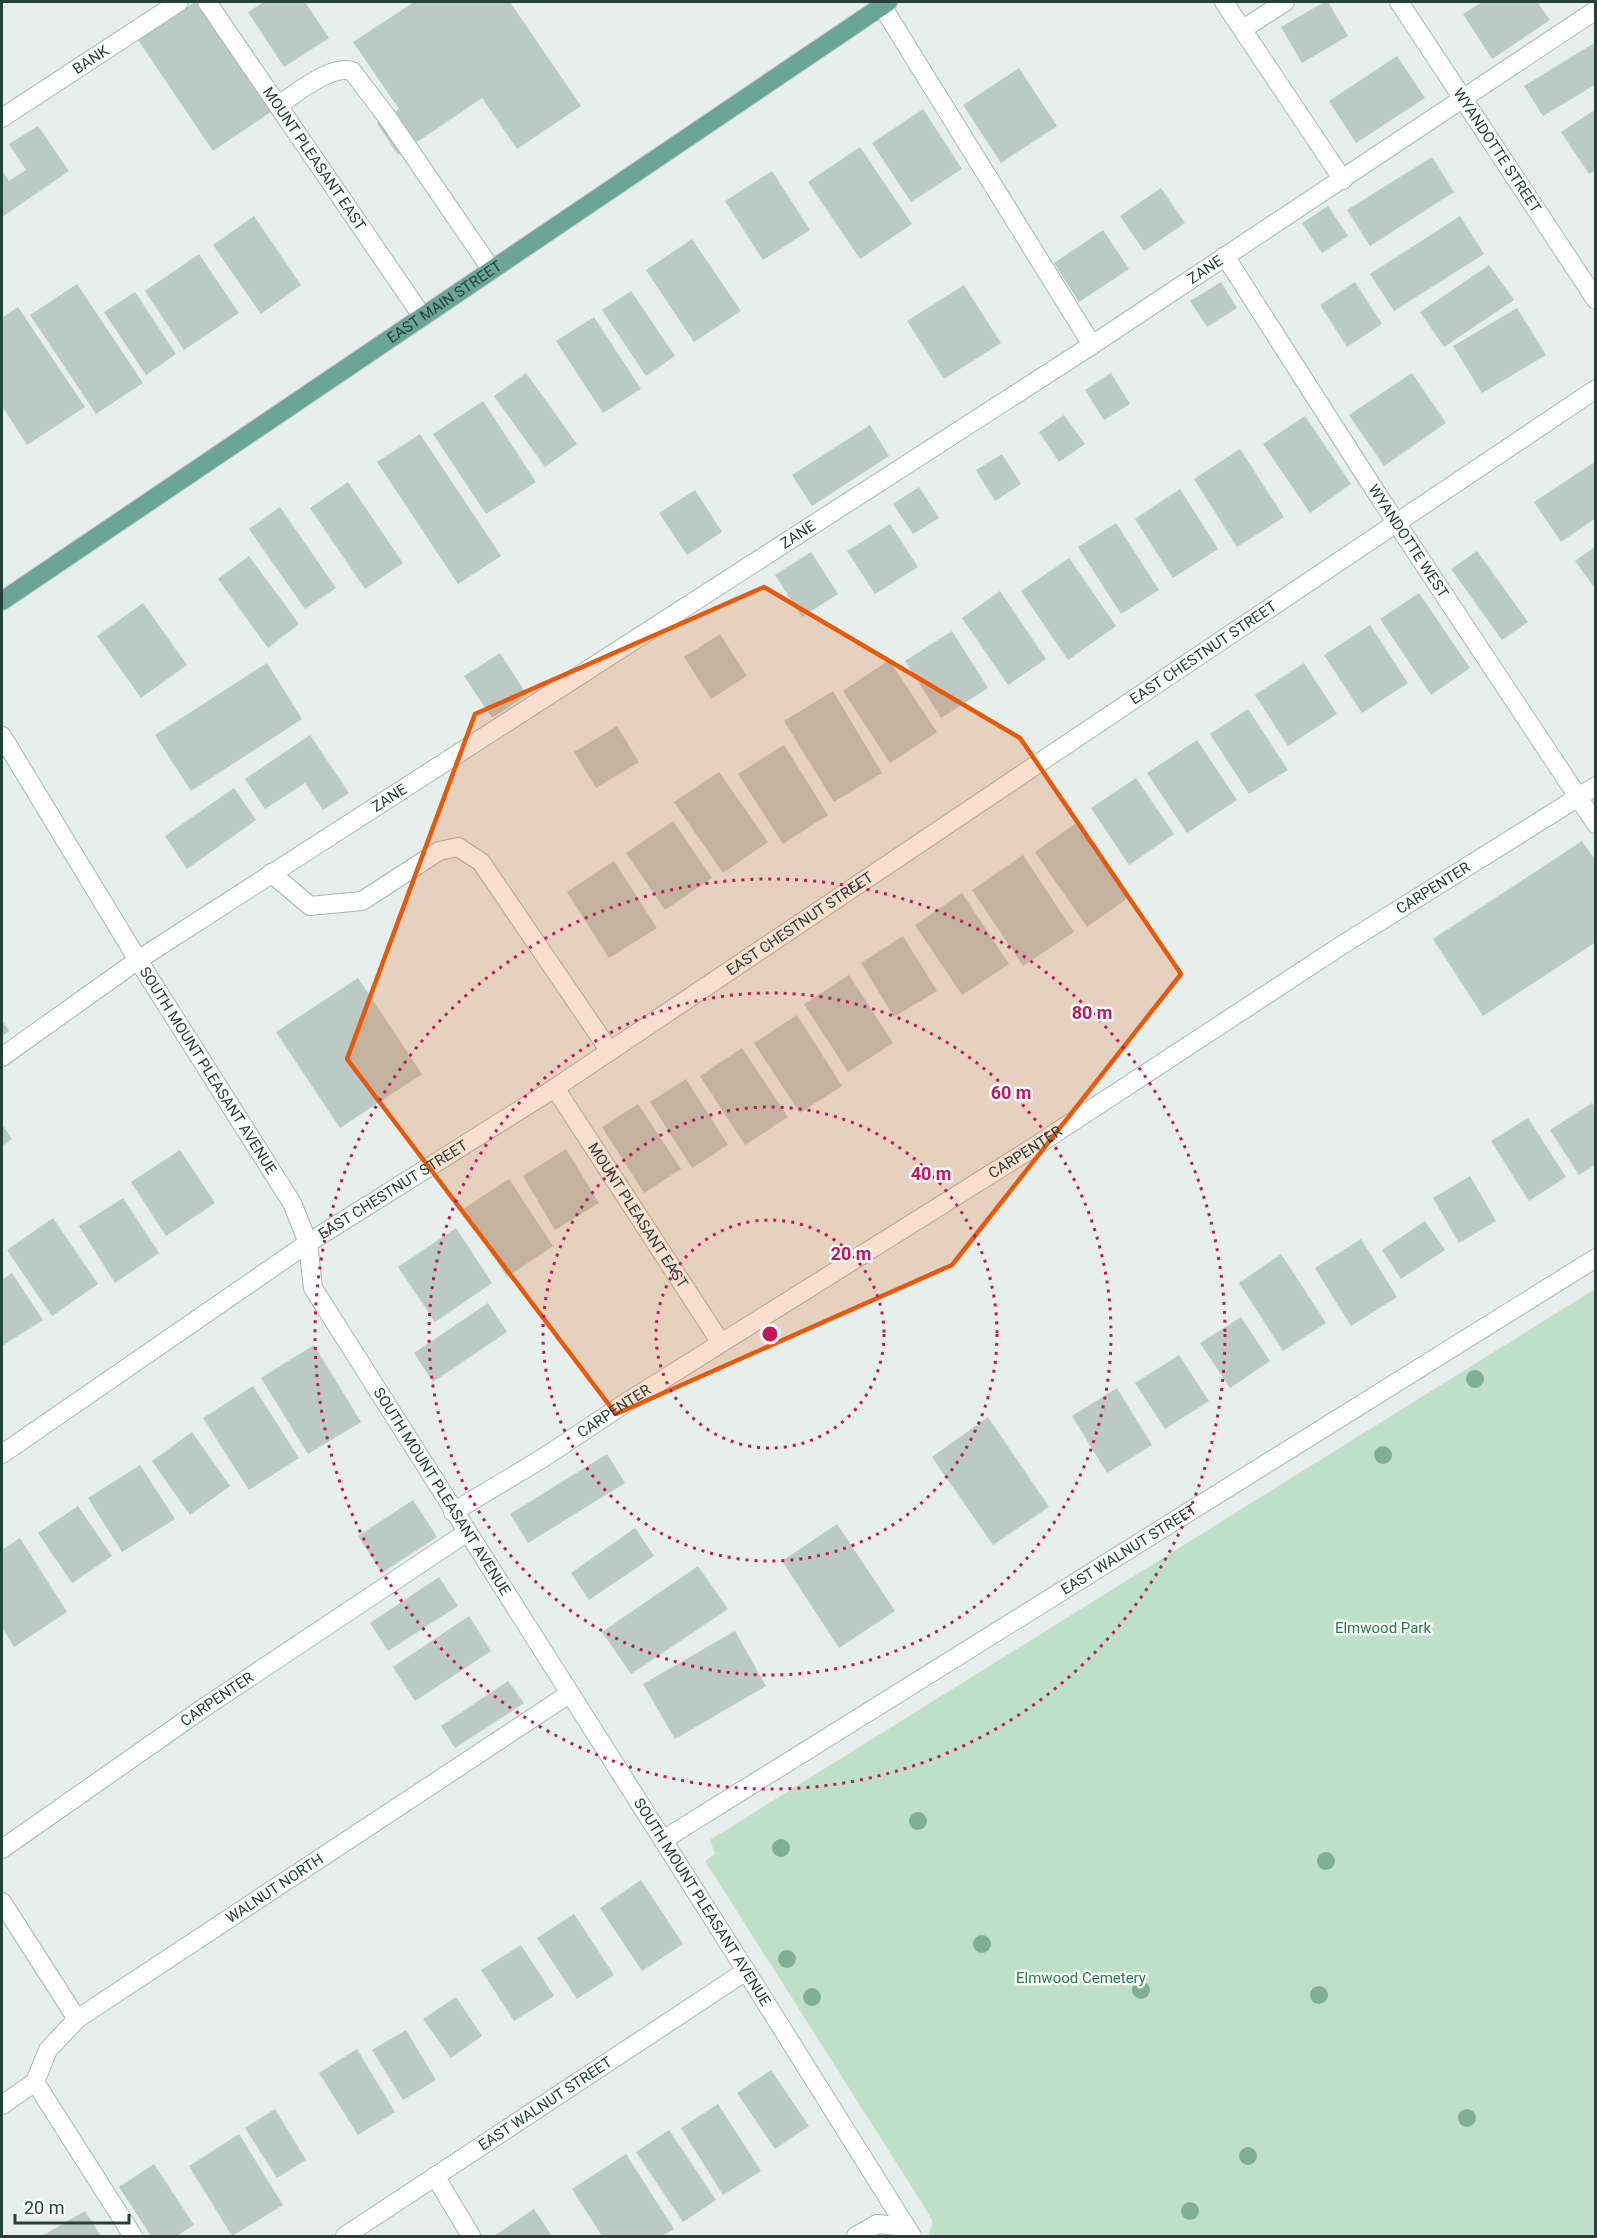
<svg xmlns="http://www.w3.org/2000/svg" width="1597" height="2238" font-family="Roboto,sans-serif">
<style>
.green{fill:#bfe0c8}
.building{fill:#bbcac4}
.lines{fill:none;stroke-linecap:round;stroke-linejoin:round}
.lane-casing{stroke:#a8b8b2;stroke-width:20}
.street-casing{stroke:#a8b8b2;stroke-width:20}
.primary-casing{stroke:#c2cac8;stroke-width:20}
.lane{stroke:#fff;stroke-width:18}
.street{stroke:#fff;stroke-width:18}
.primary{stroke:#6aa596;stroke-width:18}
.tree{fill:#80af93}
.marked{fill:#e8590c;fill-opacity:0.2;stroke:#e8590c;stroke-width:4.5;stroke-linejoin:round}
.ring{fill:none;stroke:#c2185b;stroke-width:3;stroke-dasharray:3 6}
.labels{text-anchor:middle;stroke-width:5;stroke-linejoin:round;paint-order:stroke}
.street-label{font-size:15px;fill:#24423a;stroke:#f7fbf9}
.park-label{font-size:15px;fill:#2d7a4b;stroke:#f7fbf9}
.centre{fill:#c2185b;stroke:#f7fbf9;stroke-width:3}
.ring-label{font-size:18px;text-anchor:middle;font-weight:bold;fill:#c2185b;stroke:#f7fbf9;stroke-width:5;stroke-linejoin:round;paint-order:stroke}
</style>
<rect width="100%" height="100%" fill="#e6efeb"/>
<!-- green -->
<path class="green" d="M1595 1289V2236H931L929 2233 933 2222 922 2203 705 1861 715 1854 710 1840Z"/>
<!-- building -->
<path class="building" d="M195 2H200L274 110 213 151 138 40Z
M264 2H305L329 38 284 67 248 12Z
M414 2H510L581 106 517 149 482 98 398 155 377 123 399 109 353 42Z
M1324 2H1328L1348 36 1302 63 1281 27Z
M1482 2H1537L1550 20 1492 59 1463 14Z
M1596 42V84L1543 116 1524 86Z
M1397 56 1425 98 1356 143 1329 101Z
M1019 68 1057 126 1001 163 963 105Z
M923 109 962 169 911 202 872 143Z
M1596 109V170L1589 174 1561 132Z
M38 126 69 171 2 217V170L9 181 26 170 9 144Z
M860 147 912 224 860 259 808 182Z
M1432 157 1454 192 1370 246 1347 210Z
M772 171 810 230 763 260 725 201Z
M1161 188 1185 223 1144 251 1120 216Z
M1328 206 1348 236 1322 253 1302 223Z
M254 216 301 285 261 314 213 245Z
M1460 216 1484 254 1394 311 1370 274Z
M1103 230 1129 269 1079 302 1054 263Z
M692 239 741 311 694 342 646 270Z
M199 254 239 313 184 350 145 291Z
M1489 265 1514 300 1444 347 1420 312Z
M1221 282 1237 308 1207 327 1190 301Z
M1355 282 1382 324 1347 347 1320 305Z
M77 284 143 383 96 414 30 315Z
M964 285 1001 343 944 379 907 321Z
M631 291 675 356 646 376 602 310Z
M135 292 176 354 146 375 104 312Z
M18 307 85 407 27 445 2 406V318Z
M1517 308 1546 355 1482 393 1453 346Z
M594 317 641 389 603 413 556 341Z
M526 373 577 444 545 467 494 396Z
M1111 373 1130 404 1104 420 1085 390Z
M1412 373 1446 423 1384 466 1349 415Z
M483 401 536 482 486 514 433 434Z
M1064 415 1085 444 1059 462 1039 432Z
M1305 416 1351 484 1310 513 1263 444Z
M870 425 889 456 812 506 792 475Z
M420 434 501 556 458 584 377 462Z
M1240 449 1284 517 1237 547 1194 479Z
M1002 454 1021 484 995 501 976 470Z
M1596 461V518L1561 542 1534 502Z
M348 482 403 563 365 589 310 508Z
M919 487 939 518 913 534 893 504Z
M1180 489 1218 549 1173 578 1135 519Z
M695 490 722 532 687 555 659 513Z
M280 507 336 588 305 609 249 529Z
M1116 523 1159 590 1121 614 1078 547Z
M890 524 918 567 875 594 847 551Z
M1596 546V590L1575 561Z
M1477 551 1528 622 1502 640 1451 569Z
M811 552 838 594 802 617 775 575Z
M249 556 299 624 268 648 218 579Z
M1069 558 1116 626 1068 660 1021 591Z
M1000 591 1046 659 1008 685 962 618Z
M1419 593 1470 668 1431 695 1380 619Z
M143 603 187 665 141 698 97 636Z
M1370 625 1408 683 1362 713 1324 655Z
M952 631 988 688 941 718 905 661Z
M720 634 747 676 711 699 684 657Z
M500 653 527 695 492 718 464 676Z
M889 660 937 732 890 763 843 691Z
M267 663 302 719 191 791 155 735Z
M1304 663 1337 714 1288 746 1255 695Z
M833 691 882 773 834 802 784 721Z
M1248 709 1288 770 1249 794 1210 734Z
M617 726 639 762 596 788 574 752Z
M310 735 349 793 323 810 305 783 265 809 245 779Z
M1197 740 1237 800 1187 833 1147 773Z
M784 745 828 815 783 844 738 774Z
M719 772 768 842 723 873 674 802Z
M1136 778 1174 834 1129 865 1091 808Z
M234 788 256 820 187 869 165 836Z
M673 821 712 878 665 910 626 853Z
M1076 823 1128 898 1087 927 1035 852Z
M1582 841 1596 861V942L1483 1016 1433 939Z
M1023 855 1074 932 1023 966 972 890Z
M614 861 657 928 609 958 567 892Z
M962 893 1009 964 962 995 915 925Z
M903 936 937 991 894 1017 861 963Z
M849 975 893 1043 848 1072 804 1004Z
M358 978 422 1074 340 1128 276 1032Z
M797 1015 842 1086 800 1113 754 1043Z
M2 1020 9 1031 2 1036Z
M742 1048 788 1117 745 1145 700 1076Z
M686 1079 728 1145 692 1168 650 1102Z
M1592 1103 1596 1109V1164L1579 1175 1550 1130Z
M638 1104 681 1169 644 1193 602 1127Z
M1528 1118 1566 1177 1529 1201 1491 1141Z
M2 1124 12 1139 2 1146Z
M566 1149 599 1203 555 1230 523 1176Z
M180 1150 215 1203 166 1236 131 1182Z
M1470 1176 1496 1221 1459 1243 1433 1198Z
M509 1179 553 1246 507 1277 463 1209Z
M123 1198 159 1253 115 1283 79 1226Z
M53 1218 98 1284 52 1316 7 1250Z
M1425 1221 1445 1250 1401 1279 1382 1250Z
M456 1228 492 1283 435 1322 398 1267Z
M1361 1239 1397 1297 1351 1326 1315 1268Z
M1281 1254 1326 1323 1283 1351 1239 1283Z
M12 1273 43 1320 2 1346V1280Z
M488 1303 507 1332 433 1382 414 1353Z
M1241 1317 1270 1361 1230 1388 1200 1343Z
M314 1345 361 1422 308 1454 261 1378Z
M1179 1355 1209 1401 1165 1429 1135 1383Z
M253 1386 299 1458 249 1490 203 1418Z
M1117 1388 1152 1445 1107 1473 1072 1416Z
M988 1417 1049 1507 993 1545 932 1457Z
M192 1432 230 1486 190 1515 152 1461Z
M607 1454 625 1483 528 1543 510 1514Z
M140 1465 175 1519 122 1552 88 1498Z
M413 1500 437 1537 382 1573 358 1536Z
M78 1506 112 1556 72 1583 38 1533Z
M837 1524 895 1611 839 1648 782 1561Z
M635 1528 654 1556 589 1600 571 1573Z
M20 1538 67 1612 14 1647 2 1627V1550Z
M698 1566 728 1609 631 1674 602 1632Z
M439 1577 458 1606 388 1651 370 1623Z
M469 1616 491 1651 415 1701 393 1667Z
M735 1631 766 1686 675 1739 643 1684Z
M508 1681 524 1703 455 1748 441 1726Z
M641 1880 683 1944 642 1971 600 1908Z
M574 1914 614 1975 577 1999 537 1938Z
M521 1945 554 1996 514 2021 481 1970Z
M456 1997 482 2036 451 2058 423 2019Z
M406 2030 436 2080 403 2100 372 2050Z
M357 2049 395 2112 358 2135 319 2073Z
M771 2070 809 2126 775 2149 737 2093Z
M718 2104 761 2171 723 2195 681 2128Z
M275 2109 306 2160 277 2178 245 2128Z
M669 2130 716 2200 683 2222 636 2152Z
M239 2134 283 2205 232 2236 189 2166Z
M626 2154 674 2229 662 2236H602L572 2189Z
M154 2164 194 2225 177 2236H151L119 2187Z
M534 2209 552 2236H494Z
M85 2211 101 2236H42Z"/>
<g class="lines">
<!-- lane casing -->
<g class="lane-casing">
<g id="lane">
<path id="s1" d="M207 2 422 316"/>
<path d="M1224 2 1343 180"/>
<path d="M882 6 1092 345"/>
<path d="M1243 29 1285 2"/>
<path d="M278 105C296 94 331 64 352 71L387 117 491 269"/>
<path id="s2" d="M2 118 179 2"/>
<path id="s3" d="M1225 256 1372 486 1596 824"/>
<path d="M271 873 310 906 362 901 439 851 458 847 481 862 609 1050"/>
<path id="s4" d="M2 1057 138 960 1092 345 1596 10"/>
<path id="s5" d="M555 1088 721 1343"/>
<path id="s6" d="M453 1512 543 1458 624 1404 1034 1147 1339 947 1596 786"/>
<path id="s7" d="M2 1849 202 1709 466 1533"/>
<path d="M2 1902 77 2019"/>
<path d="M35 2082 133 2236"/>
<path id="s8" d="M2 2105 35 2082 48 2050 77 2019 569 1694"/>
<path d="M435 2176 471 2236"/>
<path d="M856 2236 877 2224 906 2227"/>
</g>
</g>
<!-- street casing -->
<g class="street-casing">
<g id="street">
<path id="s9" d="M1399 2 1596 300"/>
<path id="s10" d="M2 736 138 960 292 1203 308 1243 313 1288 746 1971 912 2236"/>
<path id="s11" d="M2 1454 308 1243 555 1088 1596 389"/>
<path id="s12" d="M663 1840 1596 1258"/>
<path id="s13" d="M345 2236 746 1971"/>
</g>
</g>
<!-- primary casing -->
<g class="primary-casing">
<g id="primary">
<path id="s14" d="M2 601 888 2"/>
</g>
</g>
<!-- lane -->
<use href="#lane" class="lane"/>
<!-- street -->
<use href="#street" class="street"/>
<!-- primary -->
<use href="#primary" class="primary"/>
</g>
<!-- trees -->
<g class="tree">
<circle cx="1475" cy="1379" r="9"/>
<circle cx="1383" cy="1455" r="9"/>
<circle cx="918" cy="1821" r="9"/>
<circle cx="781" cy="1848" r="9"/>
<circle cx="1326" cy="1861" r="9"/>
<circle cx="982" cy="1944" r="9"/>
<circle cx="787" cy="1959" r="9"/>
<circle cx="1141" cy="1990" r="9"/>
<circle cx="1319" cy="1995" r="9"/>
<circle cx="812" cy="1997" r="9"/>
<circle cx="1467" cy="2118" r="9"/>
<circle cx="1248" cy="2156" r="9"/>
<circle cx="1190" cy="2211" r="9"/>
</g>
<!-- marked area -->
<path class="marked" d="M764 587 1020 738 1181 974 952 1265 616 1414 347 1059 475 714Z"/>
<!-- distance rings -->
<g class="ring">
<circle cx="770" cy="1334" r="114"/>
<circle cx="770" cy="1334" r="227"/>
<circle cx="770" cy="1334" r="341"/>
<circle cx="770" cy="1334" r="455"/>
</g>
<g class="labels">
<!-- street labels -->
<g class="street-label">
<text dy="5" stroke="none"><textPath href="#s2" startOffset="106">BANK</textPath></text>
<text dy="5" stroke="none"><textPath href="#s9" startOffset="178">WYANDOTTE STREET</textPath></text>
<text dy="5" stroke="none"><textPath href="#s1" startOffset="190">MOUNT PLEASANT EAST</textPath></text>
<text dy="5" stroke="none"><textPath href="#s4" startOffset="1438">ZANE</textPath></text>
<text dy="5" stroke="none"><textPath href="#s14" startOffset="534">EAST MAIN STREET</textPath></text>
<text dy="5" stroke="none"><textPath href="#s4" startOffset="952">ZANE</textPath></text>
<text dy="5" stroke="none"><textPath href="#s3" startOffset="339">WYANDOTTE WEST</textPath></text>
<text dy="5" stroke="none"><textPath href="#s11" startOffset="1444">EAST CHESTNUT STREET</textPath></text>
<text dy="5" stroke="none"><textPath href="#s4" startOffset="466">ZANE</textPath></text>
<text dy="5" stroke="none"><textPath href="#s6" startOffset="1162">CARPENTER</textPath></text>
<text dy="5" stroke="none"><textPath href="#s11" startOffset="958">EAST CHESTNUT STREET</textPath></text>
<text dy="5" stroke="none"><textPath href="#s10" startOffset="393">SOUTH MOUNT PLEASANT AVENUE</textPath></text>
<text dy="5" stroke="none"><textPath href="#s6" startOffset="676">CARPENTER</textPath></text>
<text dy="5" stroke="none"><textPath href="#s11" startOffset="472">EAST CHESTNUT STREET</textPath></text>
<text dy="5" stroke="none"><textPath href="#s5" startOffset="152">MOUNT PLEASANT EAST</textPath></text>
<text dy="5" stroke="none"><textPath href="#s6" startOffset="190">CARPENTER</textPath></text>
<text dy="5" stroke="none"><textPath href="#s10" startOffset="879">SOUTH MOUNT PLEASANT AVENUE</textPath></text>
<text dy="5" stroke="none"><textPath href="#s12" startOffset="549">EAST WALNUT STREET</textPath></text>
<text dy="5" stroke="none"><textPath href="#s7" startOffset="262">CARPENTER</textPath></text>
<text dy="5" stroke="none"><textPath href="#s8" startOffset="354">WALNUT NORTH</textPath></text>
<text dy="5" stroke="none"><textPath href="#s10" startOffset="1365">SOUTH MOUNT PLEASANT AVENUE</textPath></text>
<text dy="5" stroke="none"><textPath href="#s13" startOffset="240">EAST WALNUT STREET</textPath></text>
</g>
<!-- park labels -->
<g class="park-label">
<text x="1383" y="1633">Elmwood Park</text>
<text x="1081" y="1983">Elmwood Cemetery</text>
</g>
</g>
<circle cx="770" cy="1334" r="9" class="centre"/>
<g class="ring-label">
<text x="1092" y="1019">80 m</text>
<text x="1011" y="1099">60 m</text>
<text x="931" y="1180">40 m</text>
<text x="851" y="1260">20 m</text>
</g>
<!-- border -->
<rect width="1597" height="2238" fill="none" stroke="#24423a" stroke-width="6"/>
<!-- scale -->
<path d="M15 2214v9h114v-9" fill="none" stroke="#24423a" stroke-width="3"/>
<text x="24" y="2214" font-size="18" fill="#24423a" stroke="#f7fbf9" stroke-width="4.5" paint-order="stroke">20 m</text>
</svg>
